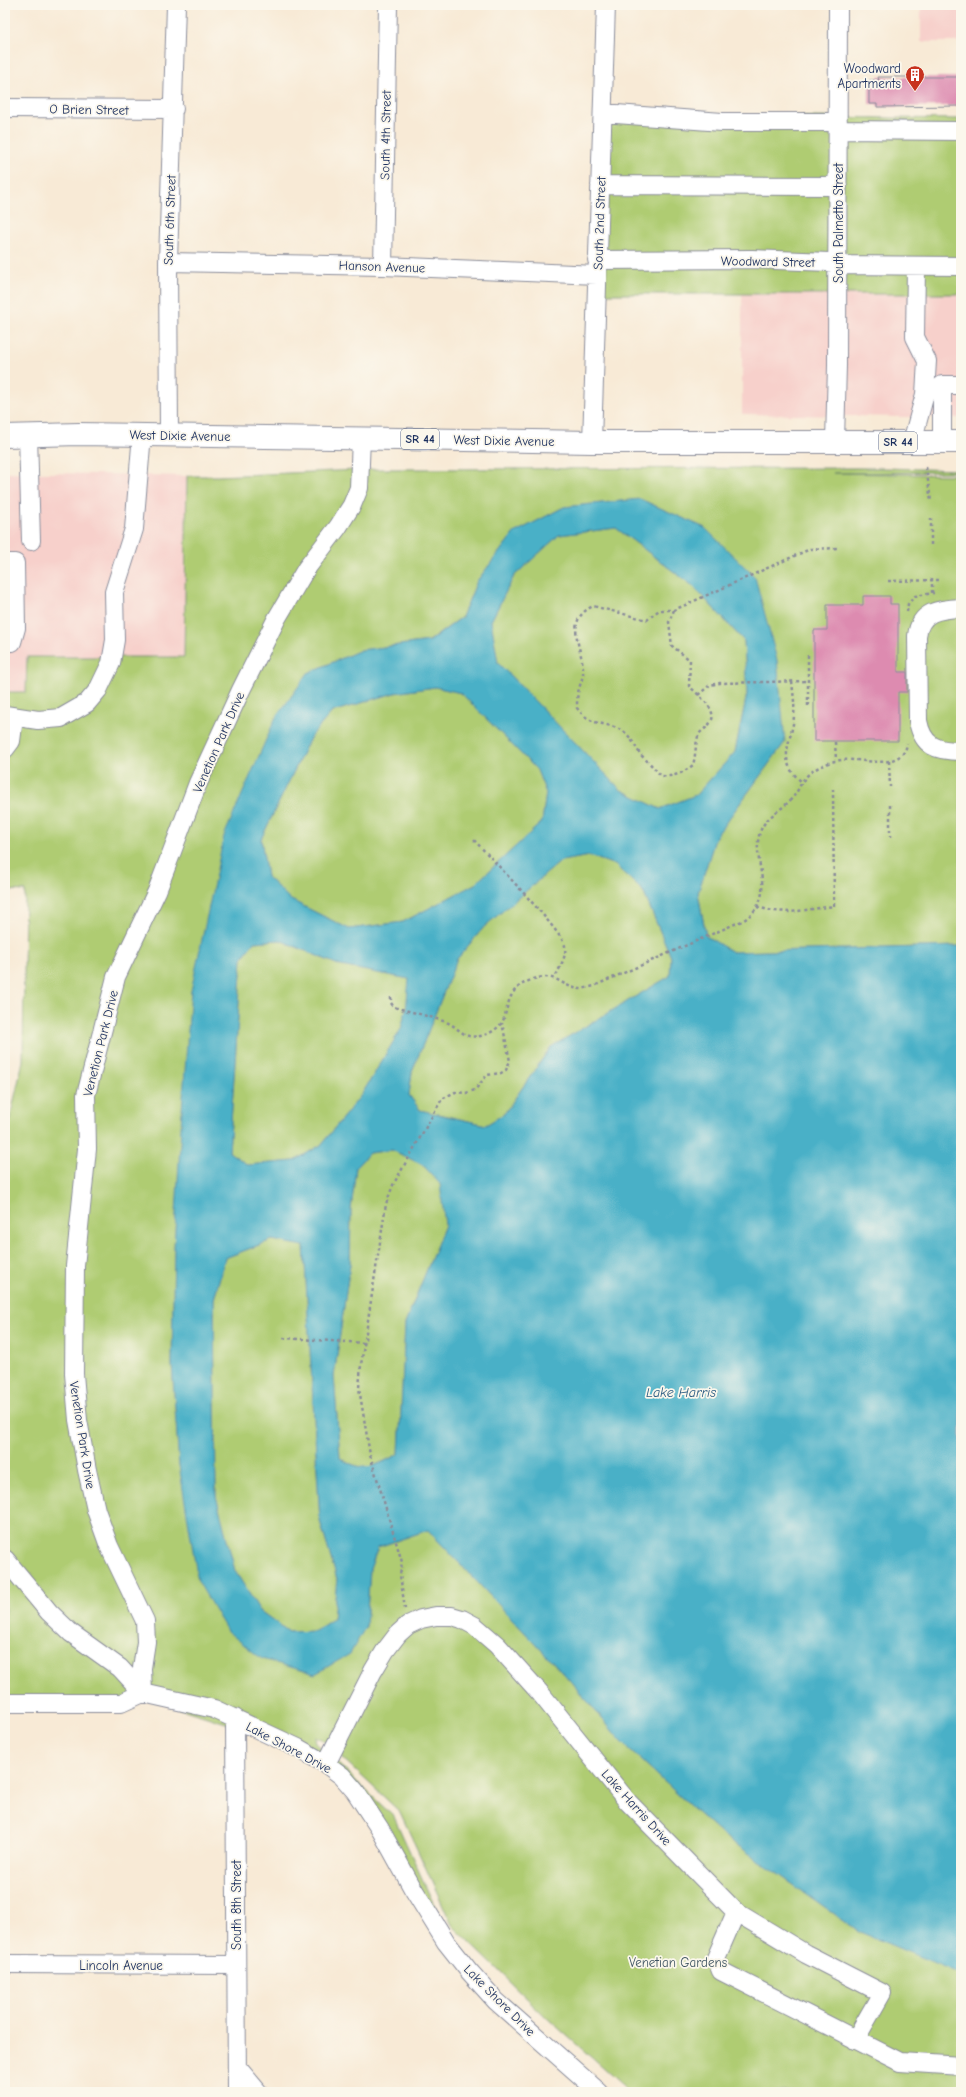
<svg xmlns="http://www.w3.org/2000/svg" width="966" height="2097" font-family="'Comic Neue',sans-serif">
<style>
.built{fill:#f7d0cb}
.green{fill:#afcc72;stroke:#657e68}
.water{fill:#48b0c7;stroke:#327092;fill-rule:evenodd}
.building{fill:#dd8bb0}
.lines{fill:none;stroke-linecap:round;stroke-linejoin:round}
.minor-casing{stroke:#8a8c9a;stroke-width:20}
.major-casing{stroke:#8a8c9a;stroke-width:24}
.path{stroke:#8a8c9a;stroke-width:2.5;stroke-dasharray:3 3;stroke-linecap:butt}
.minor{stroke:#fff;stroke-width:18}
.major{stroke:#fff;stroke-width:22}
.labels{text-anchor:middle;stroke-width:3.5;stroke-linejoin:round;paint-order:stroke}
.shield{fill:#fbf7ec;stroke:#5e6b89;stroke-width:1}
.shield-label{font-size:12px;font-weight:bold;fill:#1b2f5e}
.poi-label{font-size:13px;fill:#1b2f5e;stroke:#fbf7ec;text-anchor:end}
.street-label{font-size:13px;fill:#1b2f5e;stroke:#fbf7ec}
.park-label{font-size:13px;fill:#405663;stroke:#fbf7ec}
.water-label{font-size:14px;font-style:italic;fill:#2b5c83;stroke:#fbf7ec}
</style>
<rect width="100%" height="100%" fill="#fbf7ec"/>
<filter id="ink" filterUnits="userSpaceOnUse"><feTurbulence type="fractalNoise" baseFrequency=".025" numOctaves="2"/><feDisplacementMap in="SourceGraphic" scale="8" xChannelSelector="R" yChannelSelector="G"/><feConvolveMatrix kernelMatrix="1 2 1 2 8 2 1 2 1" color-interpolation-filters="sRGB"/></filter>
<filter id="wash" filterUnits="userSpaceOnUse"><feTurbulence type="fractalNoise" baseFrequency=".012" numOctaves="4" result="noise"/><feDisplacementMap in="SourceGraphic" scale="16" xChannelSelector="R" yChannelSelector="G"/><feGaussianBlur stdDeviation="0.9" result="paint"/><feColorMatrix in="noise" values="0 0 0 0 0 0 0 0 0 0 0 0 0 0 0 0 0 1.4 0 .05"/><feComposite in="paint" operator="in"/></filter>
<g filter="url(#wash)">
<rect width="100%" height="100%" fill="#f8ead6"/>
<!-- built -->
<path class="built" d="M921 5H961V42H921Z
M742 294H961V418L742 414Z
M5 472 187 476 184 657H27L26 692H5Z"/>
<!-- green -->
<path class="green" d="M602 114 961 119V294H601Z
M881 468 961 470V472L833 473 961 475V946L732 952 706 936 698 893 716 836 785 742 705 528 640 499 564 507 514 533 477 581 462 617 429 641 361 650 308 673 191 991 174 1248 172 1364 179 1465 262 1659 366 1627 370 1569 378 1547 428 1530 566 1676 621 1741 716 1830 860 1932 961 1973V2092H630L546 2017 452 1925 400 1812 322 1739 315 1736 316 1743 394 1817 441 1920 333 1774 283 1741 150 1699 5 1701V1140L23 1061 25 891 5 890V692H26L27 657H184L187 476H218L381 469Z
M616 528 693 586 744 641 747 694 735 752 696 795 660 809 621 790 498 663 491 621 514 576 559 535Z
M435 687 461 693 537 770 546 793 542 822 475 884 403 922 349 929 291 900 267 877 261 839 311 736 332 712 394 693Z
M590 856 615 865 643 891 671 957 670 976 551 1047 504 1114 486 1125 420 1110 409 1095 412 1072 457 959 484 927 561 861Z
M280 940 341 966 410 979 406 1010 401 1029 362 1094 321 1145 294 1161 248 1165 229 1152 242 958 253 942Z
M392 1150 423 1165 441 1184 445 1225 405 1324 399 1454C373 1466 366 1474 340 1458L334 1377 350 1264 351 1210 356 1167 369 1153Z
M272 1240 304 1245 320 1521 337 1579 333 1619 315 1631 289 1632 260 1611 235 1571 216 1497 214 1299 225 1258Z"/>
<!-- water -->
<path class="water" d="M640 499 705 528 755 577 777 660 785 742 716 836 698 893 706 936 732 952 961 946V1974L860 1932 716 1830 621 1741 566 1676 428 1530 378 1547 370 1569 366 1626 350 1654 315 1674 262 1659 227 1631 198 1581 179 1465 172 1364 174 1248 182 1110 191 991 224 836 275 719 308 673 361 650 430 641 462 617 477 581 514 533 564 507ZM616 528 693 586 744 641 747 694 735 752 696 795 660 809 621 790 498 663 491 621 514 576 559 535ZM435 687 461 693 537 770 546 793 542 822 475 884 403 922 349 929 291 900 267 877 261 839 311 736 332 712 394 693ZM590 856 615 865 643 891 671 957 670 976 551 1047 504 1114 486 1125 420 1110 409 1095 412 1072 457 959 484 927 561 861ZM280 940 341 966 409 979 406 1010 401 1029 362 1094 321 1145 294 1161 248 1165 229 1152 242 958 254 942ZM392 1150 423 1165 440 1184 445 1225 405 1324 399 1454C375 1466 365 1474 340 1458L334 1376 350 1264 351 1210 356 1167 369 1153ZM272 1240 304 1246 320 1521 337 1579 333 1619 315 1631 289 1632 260 1611 235 1571 216 1496 214 1299 225 1258Z"/>
<g id="blocks">
<!-- building -->
<path class="building" d="M878 77H961V106L877 107V104H869V80H879Z
M863 596H890V604H898V672H907V692H898V741H814V630H827V605H863Z"/>
</g>
</g>
<g filter="url(#ink)">
<use href="#blocks" fill-opacity="0" stroke="#8a8c9a" stroke-width="1"/>
<g class="lines">
<!-- minor casing -->
<g class="minor-casing">
<path id="minor" d="M5 108 174 109
M603 113 722 122H838
M838 130 961 131
M600 185 838 186
M597 260 752 259 829 262 838 265 961 266
M168 262 383 266 597 275
M383 266 388 5
M28 435 31 541
M169 435 168 262 176 5
M835 441 837 365 838 5
M942 441V385H961
M592 442 606 5
M912 442 925 394 927 361 915 337 916 266
M5 563H15L16 628 12 642H5
M961 608C939 609 920 611 917 636L918 721C923 747 937 751 961 751
M5 715 38 720 61 718 87 703 98 690 111 663 115 640 114 592 134 529 142 434
M5 749 11 741 14 718
M5 1559 49 1612 71 1633 120 1668 143 1693 214 1709 298 1748 326 1764 342 1776 355 1791 380 1829 412 1887 446 1942 469 1971 496 2001 599 2092
M5 1703H121L143 1693 142 1668 146 1642 145 1621 109 1546 96 1510 87 1470 78 1420 74 1374 75 1266 87 1149 86 1095 116 977 157 891 198 783 241 690 277 618 306 569 338 527 352 505 359 488 361 438
M235 1718 237 2092
M326 1764 373 1671 385 1651 398 1634 408 1625 421 1619 436 1616H452L462 1619 475 1626 497 1645 541 1694 628 1802 736 1912 806 1954 882 1993 855 2040
M736 1912 716 1958 721 1971 900 2062 961 2066
M5 1964 236 1965
M237 2067 258 2092"/>
</g>
<!-- major casing -->
<g class="major-casing">
<path id="major" d="M5 436 79 434 592 442H961"/>
</g>
<!-- path -->
<path class="path" d="M926 467 931 501
M931 518V547
M932 578V593
M888 581 941 580
M674 610 669 622 672 646 690 660 689 686C697 694 720 711 710 723 707 728 702 730 699 734 695 743 696 755 693 765 683 773 675 777 661 776 655 768 649 763 642 756 635 748 632 737 623 731 603 720 592 728 577 708 577 702 577 695 579 689 580 685 582 680 583 675 585 649 561 622 593 606L647 620 659 610H674L810 549 839 548
M907 612 908 604 915 596 934 593
M808 655V708
M792 681C793 693 795 704 794 716 792 743 775 760 802 782
M698 695 710 685 720 683 808 681
M835 742 836 760
M889 761 890 787
M890 805V837
M474 840C489 856 562 931 565 946 567 957 559 968 555 978
M757 907 773 911 791 912 834 906 833 789
M391 997V1003L394 1007C411 1012 429 1016 446 1022 455 1025 461 1034 469 1036 484 1039 502 1029 505 1015 510 997 511 988 531 980 557 970 562 989 582 989 586 988 590 987 594 986L744 920C780 895 750 862 760 832 766 815 782 811 793 797 797 793 799 787 802 782 809 771 823 764 835 761 852 757 872 764 889 761 899 758 906 754 907 743
M283 1338 364 1343
M405 1609 400 1575 402 1562 370 1455 359 1388 361 1365 386 1204 393 1185 442 1099 455 1092 466 1093 475 1090 487 1075 501 1073 506 1070 510 1061 502 1023"/>
<!-- minor -->
<use href="#minor" class="minor"/>
<!-- major -->
<use href="#major" class="major"/>
</g>
</g>
<!-- icons -->
<defs>
<g id="building-pin" transform="scale(1)"><path d="M0 17L-7.5 6A9.5 9.5 0 1 1 7.5 6Z" fill="#c8321e" stroke="#fbf7ec"/><path d="M-4-6H4V6H1V3H-1V6H-4ZM-2.5-4.3h1.7v1.8h-1.7ZM.8-4.3h1.7v1.8H.8ZM-2.5-1h1.7V.8h-1.7ZM.8-1h1.7V.8H.8Z" fill="#fff"/></g>
</defs>
<g fill-rule="evenodd">
<use href="#building-pin" x="915" y="75"/>
</g>
<g class="labels">
<!-- shield labels -->
<g class="shield">
<rect x="401" y="429" width="38" height="20" rx="3"/>
<rect x="879" y="432" width="38" height="20" rx="3"/>
</g>
<g class="shield-label">
<text x="420" y="443">SR 44</text>
<text x="898" y="446">SR 44</text>
</g>
<!-- poi labels -->
<g class="poi-label">
<text x="901" y="73">Woodward<tspan x="901" dy="15">Apartments</tspan></text>
</g>
<!-- street labels -->
<g class="street-label">
<text transform="translate(89 109) rotate(1)" y="5">O Brien Street</text>
<text transform="translate(385 135) rotate(-89)" y="5">South 4th Street</text>
<text transform="translate(169 220) rotate(-88)" y="5">South 6th Street</text>
<text transform="translate(599 223) rotate(-88)" y="5">South 2nd Street</text>
<text transform="translate(838 223) rotate(-90)" y="5">South Palmetto Street</text>
<text transform="translate(768 261) rotate(1)" y="5">Woodward Street</text>
<text transform="translate(382 266) rotate(2)" y="5">Hanson Avenue</text>
<text transform="translate(180 435) rotate(1)" y="5">West Dixie Avenue</text>
<text transform="translate(504 440) rotate(1)" y="5">West Dixie Avenue</text>
<text transform="translate(218 742) rotate(-66)" y="5">Venetion Park Drive</text>
<text transform="translate(100 1043) rotate(-76)" y="5">Venetion Park Drive</text>
<text transform="translate(83 1435) rotate(81)" y="5">Venetion Park Drive</text>
<text transform="translate(289 1747) rotate(28)" y="5">Lake Shore Drive</text>
<text transform="translate(637 1807) rotate(48)" y="5">Lake Harris Drive</text>
<text transform="translate(236 1905) rotate(-90)" y="5">South 8th Street</text>
<text x="121" y="1970">Lincoln Avenue</text>
<text transform="translate(500 2000) rotate(45)" y="5">Lake Shore Drive</text>
</g>
<!-- park labels -->
<g class="park-label">
<text x="678" y="1967">Venetian Gardens</text>
</g>
<!-- water labels -->
<g class="water-label">
<text x="681" y="1397">Lake Harris</text>
</g>
</g>
<!-- margin -->
<rect width="966" height="2097" fill="none" stroke="#fbf7ec" stroke-width="20"/>
</svg>
